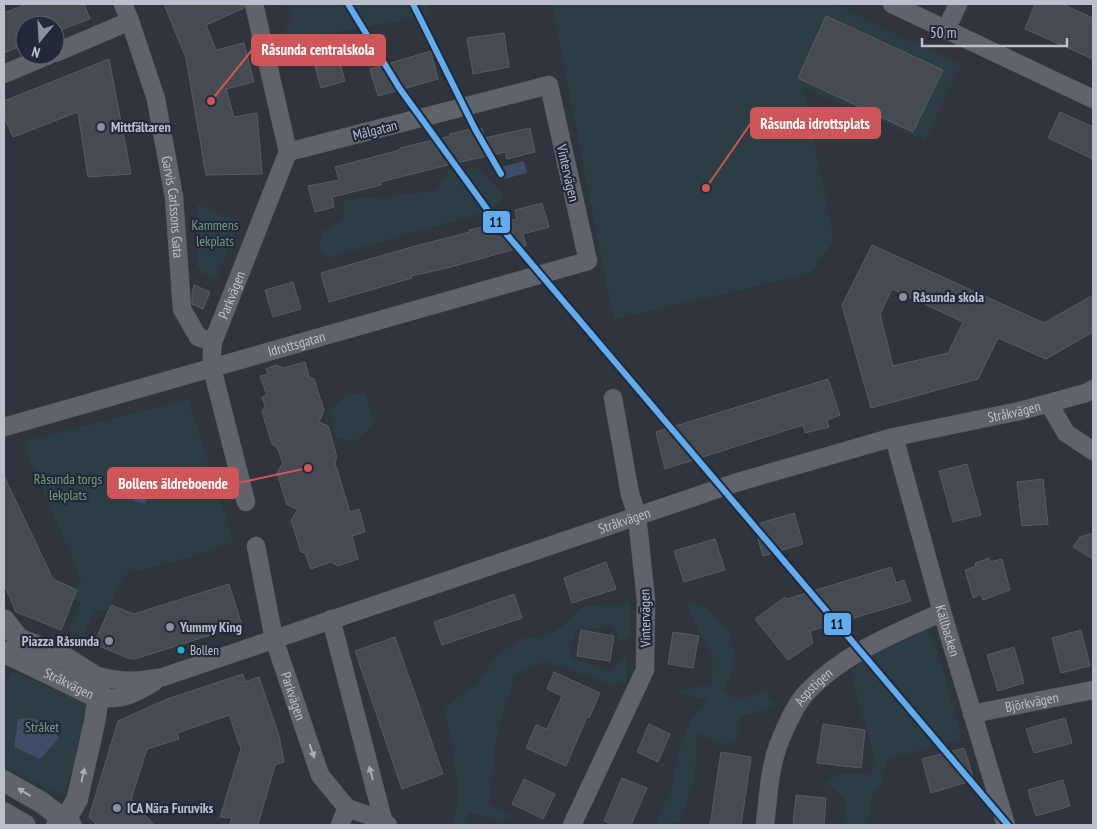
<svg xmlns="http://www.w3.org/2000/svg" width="1097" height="829" font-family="'PT Sans Narrow',sans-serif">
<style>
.green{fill:#2c3e43}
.water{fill:#404d68}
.building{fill:#464a51;stroke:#585c64;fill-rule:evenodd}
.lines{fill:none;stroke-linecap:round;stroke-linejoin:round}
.minor-casing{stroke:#4b4f56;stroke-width:19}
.tertiary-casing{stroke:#4b4f56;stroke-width:22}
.minor{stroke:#60636a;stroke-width:18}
.tertiary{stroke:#60636a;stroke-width:21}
.metro-1-casing{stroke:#222938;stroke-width:10}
.metro-1{stroke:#60acee;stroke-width:6}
.oneway{fill:#a9adb8}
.poi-dot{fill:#8a8f9a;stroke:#222938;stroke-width:2}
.bus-dot{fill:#1ab6d8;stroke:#222938;stroke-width:2}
.labels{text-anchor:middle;stroke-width:4.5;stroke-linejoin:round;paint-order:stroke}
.bus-label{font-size:13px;fill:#bbc0cc;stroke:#222938;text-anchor:start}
.poi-label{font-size:14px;font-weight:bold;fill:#bbc0cc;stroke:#222938;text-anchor:start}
.street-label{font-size:14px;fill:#bbc0cc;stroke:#222938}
.park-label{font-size:14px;fill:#749b80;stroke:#222938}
.leader{fill:none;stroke:#ce5659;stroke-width:2}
.callout-dot{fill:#ce5659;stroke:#222938;stroke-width:2}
.callout{fill:#ce5659;stroke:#ce5659;stroke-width:2}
.callout-label{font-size:15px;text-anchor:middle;font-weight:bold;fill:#fff}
.line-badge{stroke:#222938;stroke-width:2}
.pale-badge-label{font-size:14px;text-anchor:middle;font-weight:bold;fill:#111}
</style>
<rect width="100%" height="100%" fill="#2f343d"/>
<!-- green -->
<path class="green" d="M286 4H428L429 16 279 42 293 17Z
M552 4H835L961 65 925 141 803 87 833 235V242L810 274 615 319 611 307Z
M479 168 504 194 494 210 377 243 330 258 318 250 322 232 344 219 343 200 436 191 448 171Z
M197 204 239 221 216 279 202 273 197 266Z
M366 393 374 425 355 442 336 438 330 411 344 396Z
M188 399 234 542 195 556 126 574 106 611 95 610 83 637 69 629 80 603 71 599 81 579 23 442Z
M685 602 705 605 729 633 736 661 723 692 740 700 764 689 776 706 741 716 739 738 724 745 697 732 695 777 680 822 655 825 672 787 679 750 691 719 708 700 674 691 711 685 713 661Z
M630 603 631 637 620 642 613 627 575 630 570 658 611 671 625 654 627 681 616 686 546 662 516 674 497 732 489 804 517 816 503 822 468 812 467 825H452L459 795 451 738 444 708 478 683 496 656 524 638 549 635 567 623 584 606Z
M928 627 931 635 933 636 962 739 887 759 883 780 873 795 867 824 868 825H843L847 801 825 782 839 774 871 773 874 757 851 672 862 659 911 638Z
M14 672 83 701 86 705 74 763 64 796H61L4 767V692L10 673Z"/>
<!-- water -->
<path class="water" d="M524 161 527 173 504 179 501 167Z
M131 472 143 477 139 487 150 491 145 504 133 500 136 492 125 487Z
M33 718 50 726 59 738 40 759 14 747 18 719Z"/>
<!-- building -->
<path class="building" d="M27 4H84L90 19 55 32V25H25V44L4 53V13Z
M164 4H244V8L206 25 216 50 244 43 254 82 226 89 234 117 257 113 262 174 206 175 186 58Z
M1035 4H1062L1093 18V59L1025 29Z
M826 16 943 70 913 132 798 78Z
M504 33 509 67 473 74 467 38Z
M431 51 438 79 378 96 370 69Z
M337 52 345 81 321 88 313 58Z
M109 59 131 174 88 177 78 112 13 137 4 117V101Z
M1060 112 1093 127V159L1048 138Z
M475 128V131L482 128 484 138 530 128 535 152 507 159 505 152 456 163 380 182 381 185 332 197 334 207 315 212 308 186 339 180 335 167 400 150V148L450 136 449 134Z
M542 203 549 227 523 234 526 246 451 267 411 276 412 278 329 302 321 273 419 245 470 232 469 230 517 219 515 210Z
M872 245 1044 323 1093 295V332L1046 359 998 338 978 379 871 408 842 305ZM892 289 963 322 948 353 893 366 880 314Z
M293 282 301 309 273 317 265 290Z
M194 285 210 292 203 309 192 304V293Z
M305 362 309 377 314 379 324 410 319 422 328 426 337 457 335 463 350 512 359 509 365 532 352 536 358 559 338 566 331 562 311 569 305 553 301 552 291 520 298 509 287 505 277 473 283 463 277 447 272 444 262 412 265 406 262 397 267 395 260 376 268 374 266 369 276 365 283 368Z
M828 379 840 415 827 420 829 427 805 433 803 425 665 469 656 432Z
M967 464 981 515 953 522 939 471Z
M4 476 53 579 77 590 61 630 16 612 4 584Z
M1043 479 1048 524 1022 526 1017 482Z
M794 513 803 544 763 556 754 525Z
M1093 533V559L1073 547 1080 537Z
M715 539 725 570 684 582 674 551Z
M989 558 990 562 1002 559 1010 590 983 600 981 594 973 598 965 570 976 566 975 563Z
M606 562 616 589 572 603 564 578Z
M891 567 896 583 904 580 911 601 810 631 813 643 788 660 755 619 785 597 787 599Z
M229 584 242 625 135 659 128 658 94 644 111 605 134 614Z
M514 594 522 618 442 645 434 622Z
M581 630 614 636 610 661 577 656Z
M1081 630 1090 666 1061 673 1052 638Z
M673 632 699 636 693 668 668 664Z
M395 637 443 774 402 789 355 651Z
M1014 647 1024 683 998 691 987 655Z
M554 672 600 693 589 718 587 717 566 766 526 748 536 725 547 729 562 696 547 689Z
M243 674 245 682 259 677 279 736 284 762 275 765 258 825H229L232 818 220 817 241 749 229 715 177 733 179 739 147 749 131 799 154 825H97L89 817 118 721 167 699Z
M1065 718 1072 743 1034 753 1026 729Z
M649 724 670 734 658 762 637 752Z
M823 724 865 730 861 768 817 763Z
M964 748 974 780 931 793 922 759Z
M721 752 751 757 741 825H710Z
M622 778 647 788 631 825H615L604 821Z
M524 779 555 794 543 819 512 804Z
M1063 780 1070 806 1036 816 1028 790Z
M796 795 826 798 824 825H793Z"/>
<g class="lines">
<!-- minor casing -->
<g class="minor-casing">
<g id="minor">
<path id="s1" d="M123 4 130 21 156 99 174 197 182 309 198 337 213 342"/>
<path d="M892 4 1093 99"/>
<path d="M947 28 958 4"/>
<path d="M55 53 130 21"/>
<path d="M4 74 49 55"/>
<path d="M1049 404 1066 433 1093 451"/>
<path id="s2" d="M4 427 588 261 549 85 288 152"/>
<path id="s3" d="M894 437 942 612 1006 825"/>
<path id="s4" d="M246 502 212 368V351L213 342 288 152 254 4"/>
<path id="s5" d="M256 546 274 639 320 775 347 808 383 820 388 825"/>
<path d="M331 619 383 820"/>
<path id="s6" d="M91 674C120 683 134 682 163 677L735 483 894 437 1020 411 1086 393 1093 389"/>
<path d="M99 698C123 700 134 694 154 682"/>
<path id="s7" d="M972 714 1093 690"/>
<path d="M340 825 347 808"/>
<path d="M572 825 645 670 646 600 637 516 630 494 613 398"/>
<path id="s8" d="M765 825C768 799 769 771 778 746 785 728 794 706 807 692 844 653 894 634 942 612"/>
</g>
</g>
<!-- tertiary casing -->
<g class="tertiary-casing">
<g id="tertiary">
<path d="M4 620 19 639 66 658 91 674 99 690 95 720 77 800 65 820 57 825"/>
<path id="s9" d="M4 652 99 698"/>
<path d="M4 781 41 802 71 825"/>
<path d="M4 813 25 825"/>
</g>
</g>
<!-- minor -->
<use href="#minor" class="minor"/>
<!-- tertiary -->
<use href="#tertiary" class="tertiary"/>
<!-- metro-1 casing -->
<g class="metro-1-casing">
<path id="metro-1" d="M348 4 400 89 497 223 1008 825
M413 4 475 129 501 174"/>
</g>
<!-- metro-1 -->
<use href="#metro-1" class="metro-1"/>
</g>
<!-- one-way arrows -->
<defs><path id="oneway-solid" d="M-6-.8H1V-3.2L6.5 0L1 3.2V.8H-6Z" transform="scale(1.25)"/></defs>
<g class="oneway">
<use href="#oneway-solid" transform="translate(312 751) rotate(71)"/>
<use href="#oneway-solid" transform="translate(371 773) rotate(-105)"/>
<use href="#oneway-solid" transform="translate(83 775) rotate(-77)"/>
<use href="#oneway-solid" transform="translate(24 792) rotate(-149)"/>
</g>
<!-- markers -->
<g class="poi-dot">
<circle cx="101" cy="127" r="5"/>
<circle cx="903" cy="297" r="5"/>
<circle cx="170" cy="627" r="5"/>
<circle cx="109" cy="641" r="5"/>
<circle cx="117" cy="808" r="5"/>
</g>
<circle class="bus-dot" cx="181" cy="650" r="4.5"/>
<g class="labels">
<!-- bus labels -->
<g class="bus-label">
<text x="190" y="655">Bollen</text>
</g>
<!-- poi labels -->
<g class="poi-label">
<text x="111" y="132">Mittfältaren</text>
<text x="913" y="302">Råsunda skola</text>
<text x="180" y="632">Yummy King</text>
<text x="99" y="646" text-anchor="end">Piazza Råsunda</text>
<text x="127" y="813">ICA Nära Furuviks</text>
</g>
<!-- street labels -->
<g class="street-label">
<text transform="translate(375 130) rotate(-14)" y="5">Målgatan</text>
<text transform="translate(568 173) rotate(77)" y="5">Vintervägen</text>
<text dy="5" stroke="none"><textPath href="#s1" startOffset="210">Garvis Carlssons Gata</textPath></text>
<text dy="5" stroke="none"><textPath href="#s4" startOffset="215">Parkvägen</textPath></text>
<text dy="5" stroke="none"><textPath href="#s2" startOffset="304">Idrottsgatan</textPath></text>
<text dy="5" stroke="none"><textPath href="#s6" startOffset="965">Stråkvägen</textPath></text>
<text dy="5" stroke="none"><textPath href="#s6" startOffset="560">Stråkvägen</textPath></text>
<text transform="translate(645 618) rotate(-91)" y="5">Vintervägen</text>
<text dy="5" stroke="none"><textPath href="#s3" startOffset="201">Källbacken</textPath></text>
<text dy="5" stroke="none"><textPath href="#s9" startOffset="72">Stråkvägen</textPath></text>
<text dy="5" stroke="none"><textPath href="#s8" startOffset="150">Aspstigen</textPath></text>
<text dy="5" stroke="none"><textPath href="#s5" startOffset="155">Parkvägen</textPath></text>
<text dy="5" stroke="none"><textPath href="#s7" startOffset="61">Björkvägen</textPath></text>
</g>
<!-- park labels -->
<g class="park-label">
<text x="215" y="230">Kammens<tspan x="215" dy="16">lekplats</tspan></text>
<text x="68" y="484">Råsunda torgs<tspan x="68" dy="16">lekplats</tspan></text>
<text x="42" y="732">Stråket</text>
</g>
</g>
<!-- callouts -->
<path class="leader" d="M211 101L252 50M706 188L751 123M308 468L238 483"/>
<g class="callout-dot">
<circle cx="211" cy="101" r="5"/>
<circle cx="706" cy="188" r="5"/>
<circle cx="308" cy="468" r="5"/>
</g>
<g class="callout">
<rect x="252" y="35" width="133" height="30" rx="5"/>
<rect x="751" y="108" width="129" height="30" rx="5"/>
<rect x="108" y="468" width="130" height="30" rx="5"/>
</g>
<g class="callout-label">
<text x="318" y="55">Råsunda centralskola</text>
<text x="815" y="129">Råsunda idrottsplats</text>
<text x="173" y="489">Bollens äldreboende</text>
</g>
<g class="line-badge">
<rect x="482" y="210" width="29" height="24" rx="5" fill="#60acee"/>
<rect x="823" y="612" width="29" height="24" rx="5" fill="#60acee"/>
</g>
<g class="pale-badge-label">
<text x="496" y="227">11</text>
<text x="837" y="629">11</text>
</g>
<!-- border -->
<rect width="1097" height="829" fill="none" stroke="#bbc0cc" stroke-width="10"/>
<!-- north arrow -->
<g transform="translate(40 40) rotate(198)"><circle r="24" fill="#222938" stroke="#5f6573"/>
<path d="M0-4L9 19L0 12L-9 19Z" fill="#8a8f9a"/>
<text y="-8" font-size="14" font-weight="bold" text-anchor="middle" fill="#bbc0cc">N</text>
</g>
<!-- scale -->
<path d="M922 38v8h145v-8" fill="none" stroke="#bbc0cc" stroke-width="2.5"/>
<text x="930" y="38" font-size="15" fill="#bbc0cc" stroke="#222938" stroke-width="4" paint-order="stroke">50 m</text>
</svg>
